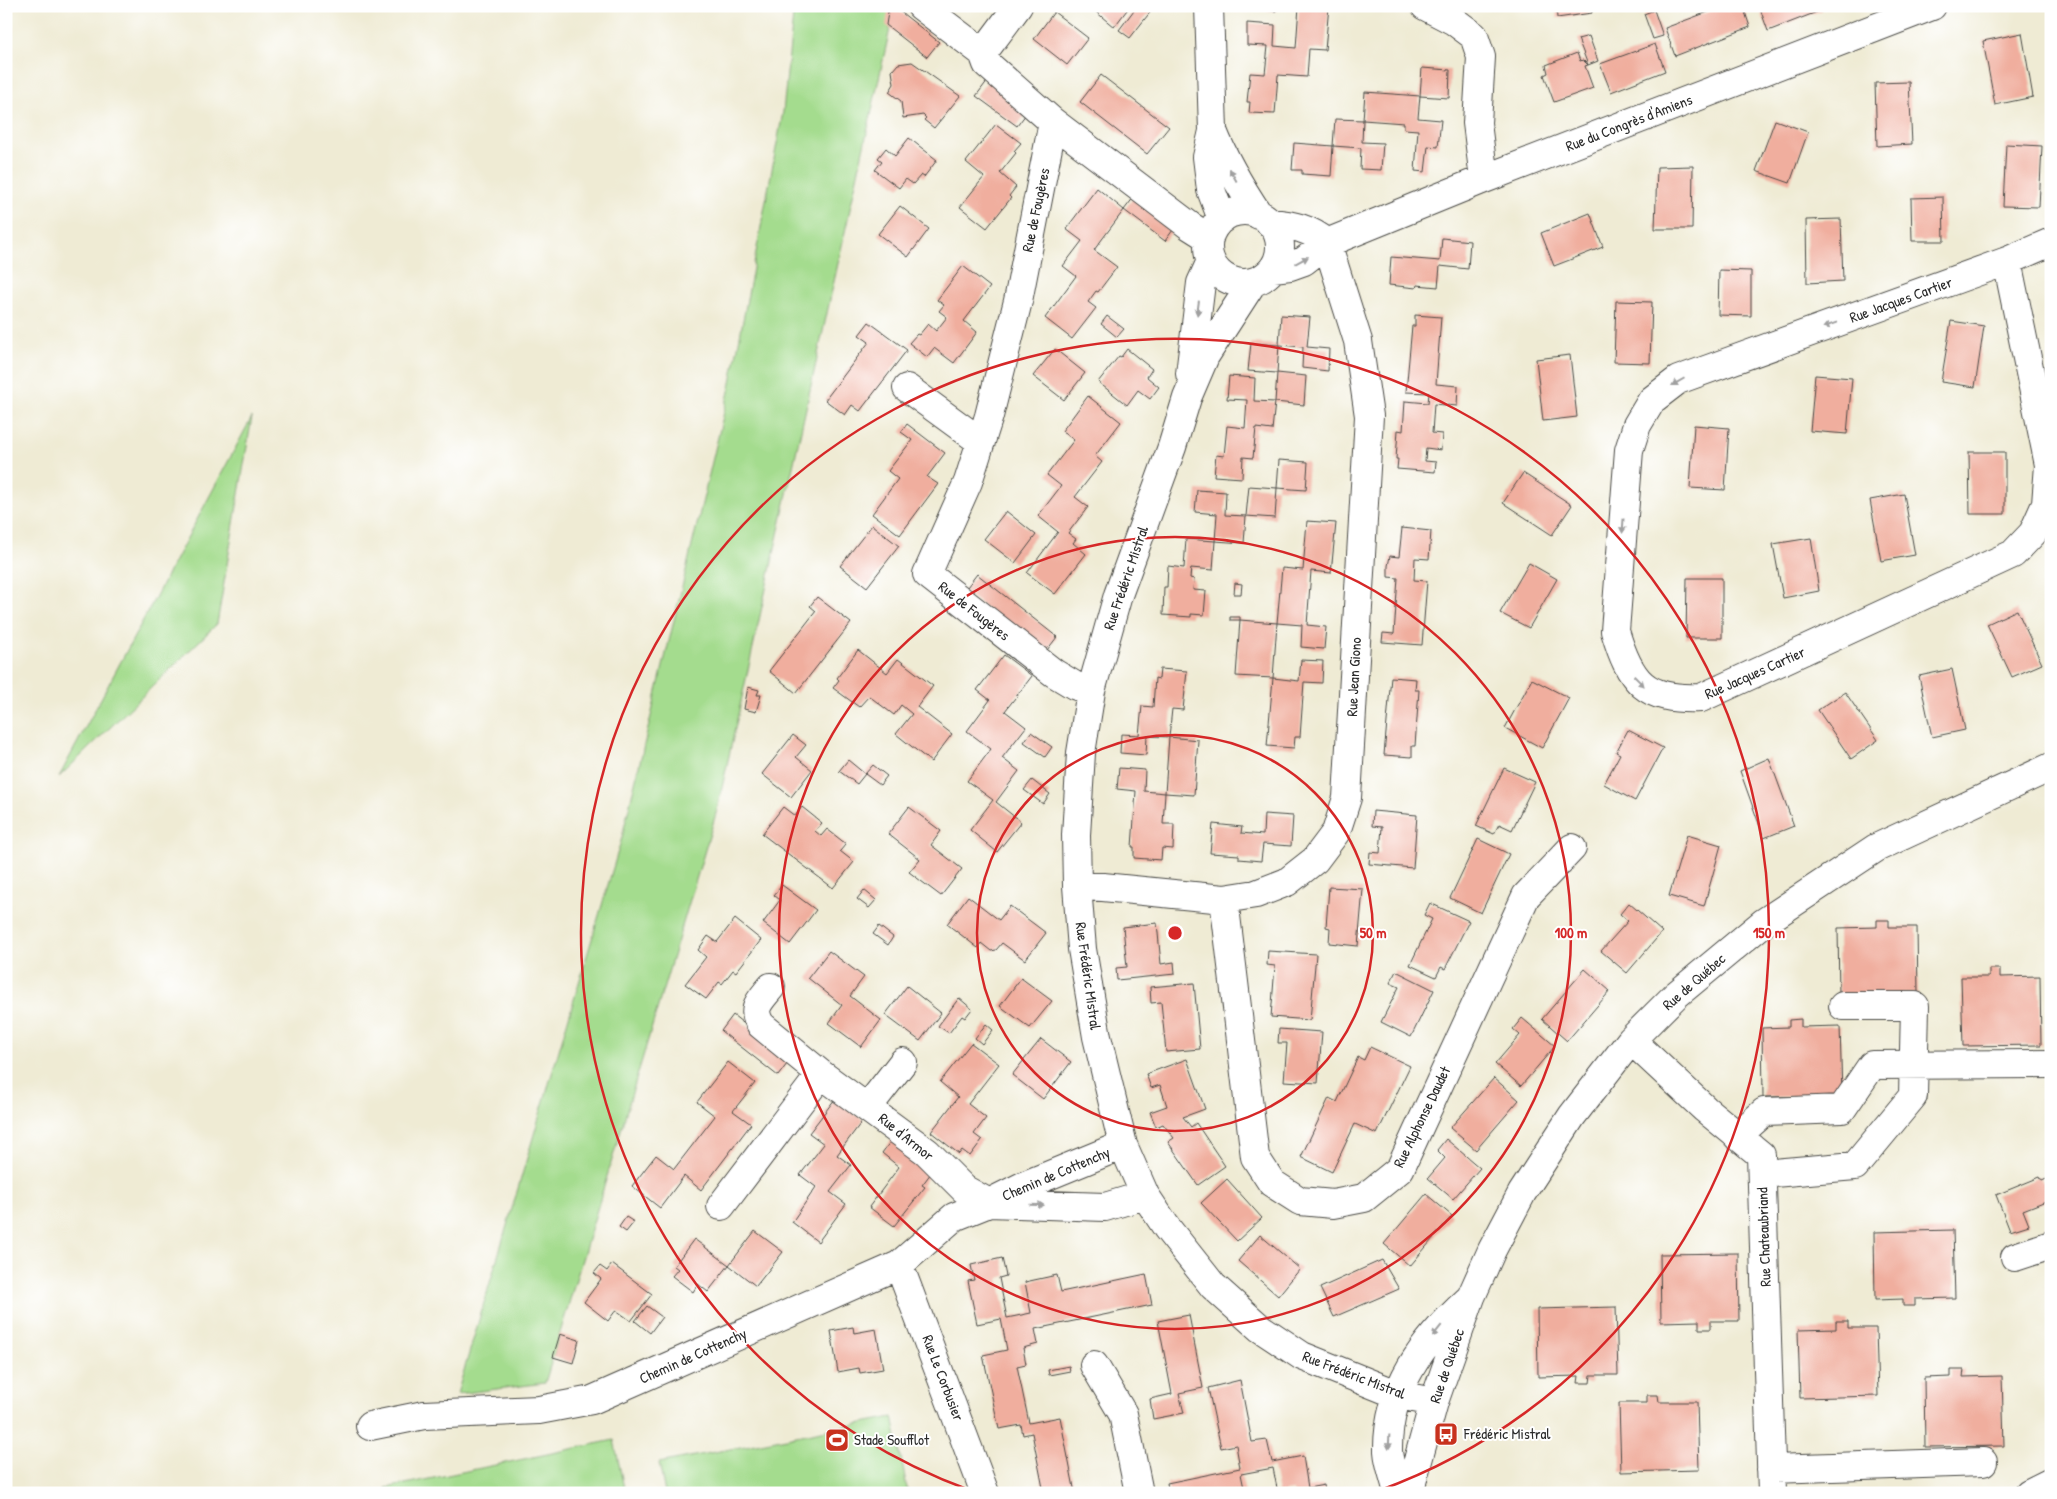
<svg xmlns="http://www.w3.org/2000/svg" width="2057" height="1499" font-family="'Patrick Hand',sans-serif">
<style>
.green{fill:#a4dc8e;stroke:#68845c}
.building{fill:#f0ae9e}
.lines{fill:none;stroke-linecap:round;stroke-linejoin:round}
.minor-casing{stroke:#484844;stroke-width:30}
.minor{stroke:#fff;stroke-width:28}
.oneway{fill:#a0a0a0}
.ring{fill:none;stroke:#d62828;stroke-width:2.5}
.labels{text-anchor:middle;stroke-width:4;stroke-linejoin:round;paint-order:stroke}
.street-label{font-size:15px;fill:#2b2b2b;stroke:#fff}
.poi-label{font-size:15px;fill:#2b2b2b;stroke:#fff;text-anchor:start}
.centre{fill:#d62828;stroke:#fff;stroke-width:2.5}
.ring-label{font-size:15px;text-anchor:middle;font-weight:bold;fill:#d62828;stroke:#fff;stroke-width:4;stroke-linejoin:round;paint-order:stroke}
</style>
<rect width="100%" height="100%" fill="#fff"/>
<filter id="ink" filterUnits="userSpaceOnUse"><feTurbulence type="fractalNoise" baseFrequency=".02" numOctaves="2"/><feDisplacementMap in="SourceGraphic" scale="10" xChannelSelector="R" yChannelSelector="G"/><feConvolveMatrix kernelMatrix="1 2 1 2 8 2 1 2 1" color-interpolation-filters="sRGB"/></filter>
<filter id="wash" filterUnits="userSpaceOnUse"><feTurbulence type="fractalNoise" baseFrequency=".0096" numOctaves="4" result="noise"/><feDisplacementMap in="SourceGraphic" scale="20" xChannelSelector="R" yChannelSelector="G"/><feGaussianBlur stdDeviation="1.12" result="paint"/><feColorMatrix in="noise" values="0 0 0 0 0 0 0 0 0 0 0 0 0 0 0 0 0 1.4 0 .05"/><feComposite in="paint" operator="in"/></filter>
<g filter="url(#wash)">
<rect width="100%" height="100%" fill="#efebd4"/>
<!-- green -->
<path class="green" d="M794 6H895L717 810 545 1383 457 1394 621 841 731 383 783 112Z
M252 417 217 624 59 777Z
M893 1417 908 1493H665L659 1463Z
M614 1440 625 1493H387L386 1488Z"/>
<g id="blocks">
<!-- building -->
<path class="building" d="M889 6H893L939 42 927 57 886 25Z
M1089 6H1130L1114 27Z
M1137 6H1155L1130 38 1119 30Z
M1249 6H1277L1276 11 1249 9Z
M1299 6H1329L1325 50 1309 49 1307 77 1278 75 1275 114 1249 113 1250 102H1247L1250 73 1265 74 1268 46 1247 45V23L1275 25 1274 46 1296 48Z
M1556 6H1591L1592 13 1557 18Z
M1724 6H1743L1750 27 1675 56 1665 28Z
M1759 6H1821L1822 10 1768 31Z
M1654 10 1663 36 1653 39 1644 14Z
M1054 12 1088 38 1067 65 1034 39Z
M2022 33 2033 97 1995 105 1983 41Z
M1589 36 1598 61 1588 65 1578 39Z
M1655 44 1665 71 1611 92 1600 64Z
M1577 53 1580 61 1583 60 1588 65 1585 66 1593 88 1554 102 1544 75 1548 73 1546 65Z
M912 62 960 96 934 128 924 120 926 118 923 115 903 118 901 101 889 92 894 84 892 71 898 64Z
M1422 68 1450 70 1449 98 1420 96 1418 118 1441 120 1438 147 1428 146 1425 172 1415 171 1418 130 1404 129V123L1363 120 1362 142 1383 143 1381 170 1360 169 1361 148 1333 146 1335 119 1363 120 1365 92 1420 96Z
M1101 75 1169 127 1147 154 1080 102Z
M988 80 1029 110 1017 126 976 96Z
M1909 82 1912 144 1877 146 1875 83Z
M1775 120 1808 132 1790 183 1756 171Z
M996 124 1021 143 1014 151 1016 153 1000 173 1016 187 1009 196 1011 198 987 228 960 207 984 177 966 162Z
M909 138 937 160 924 177 921 175 913 184 906 179 899 188 875 170 882 161 878 158 886 148 895 156Z
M1294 143 1333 146 1331 176 1302 174V170H1292Z
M2006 144 2042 146 2039 207 2003 206Z
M1693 166 1692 229H1655L1657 167Z
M1097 188 1124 210 1094 250 1117 267 1098 292 1096 291 1088 302 1096 308 1072 339 1045 318 1076 276 1063 266 1082 241 1066 229Z
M1137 193 1178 223 1165 241 1124 210Z
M1943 197 1944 241H1912L1911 198Z
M900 206 929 229 908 257 878 234Z
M1590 213 1603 247 1554 266 1541 233Z
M1841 219 1843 281 1807 283 1806 220Z
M1442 238 1470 241 1468 269 1440 266 1438 287 1417 285 1416 288 1389 285 1391 257 1440 261Z
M963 266 990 287 964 321 977 332 954 363 934 348 927 357 909 343 917 334 919 335 928 324 936 331 947 317 939 311 944 305 937 300Z
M1719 270 1751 271V316L1718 315Z
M1616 301 1652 302 1650 363 1614 362Z
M1281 315 1310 317 1307 347 1329 349 1328 371 1302 368 1303 347 1279 345Z
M1415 315 1441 317 1436 384 1458 386 1457 406 1434 404 1432 433 1442 434 1441 450 1426 448 1425 461 1436 462 1435 472 1397 469 1398 459H1396L1398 430 1403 431 1405 401 1428 403 1429 393 1406 392 1412 326H1415Z
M1107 316 1124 329 1117 337 1101 324Z
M1951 321 1984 326 1975 387 1941 382Z
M869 322 907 350 860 411 852 405 845 415 825 400 869 342 859 335Z
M1251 343 1279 345 1277 373 1248 371Z
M1055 349 1085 373 1064 400 1033 376Z
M1127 349 1152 369 1147 377 1159 387 1150 399 1138 390 1127 405 1098 382 1119 356 1121 357Z
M1570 355 1577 417 1543 421 1536 359Z
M1277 373 1306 376 1304 405 1275 402 1272 430 1256 428 1253 458 1243 457 1242 478 1214 476 1216 455 1224 456 1227 426 1245 428 1247 400 1227 399 1229 376 1255 378 1254 401 1275 402Z
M1815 375 1852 378 1847 434 1810 431Z
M1088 396 1121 422 1095 456 1102 462 1075 497 1088 507 1068 533 1076 539 1073 543 1086 554 1055 594 1027 573 1058 532 1038 516 1061 486 1047 475 1074 440 1062 431Z
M907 424 945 453 927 477 938 484 900 535 872 514 898 479 888 471 912 440 901 432Z
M1694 425 1729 428 1725 490 1690 488Z
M1969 452H2005V514H1970Z
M1279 460 1308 462 1306 490 1277 488 1275 518 1246 516 1244 543 1215 541 1217 514 1195 512 1197 490 1226 492 1225 515 1246 516 1249 486 1277 488Z
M1523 473 1572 505 1552 535 1503 503Z
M1904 494 1915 555 1881 561 1870 500Z
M1006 511 1036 535 1015 563 984 539Z
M1307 521 1336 523 1331 573 1311 571 1307 625 1326 627 1324 649 1301 647 1302 625 1277 623 1273 678 1236 676 1240 620 1277 623 1282 568 1303 570Z
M872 525 899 546 867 587 840 566Z
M1402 528 1431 531 1429 559 1415 558 1414 580 1427 581 1422 645 1382 642 1383 633 1394 634 1398 578 1388 577V566L1390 556 1399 557Z
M1811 538 1819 591 1783 598 1773 544Z
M1186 539 1215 541 1213 570 1191 568 1190 578 1194 579 1193 590 1206 591 1204 615 1191 614V617L1163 615 1164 587H1167L1168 566 1184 568Z
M1529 563 1557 579 1529 628 1500 613Z
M977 574 1057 637 1044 654 964 591Z
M1687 578H1722V638H1686Z
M1235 583 1242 584 1241 594H1234Z
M817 597 851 623 796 693 769 671 816 611 810 606Z
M2017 610 2042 664 2012 677 1987 624Z
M1230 617H1240V620H1230Z
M858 650 887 673 898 659 933 686 917 707 952 734 931 762 896 734 912 714 901 705 894 715 869 696 859 707 833 688 839 680 837 678Z
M1004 655 1032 676 1005 711 1026 727 1002 758 1019 771 996 802 1021 822 997 852 970 830 993 800 967 781 991 749 967 731 990 700 977 690Z
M1301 660 1323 661 1322 683 1304 682 1300 737H1295L1294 748 1267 746 1273 678 1299 681Z
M1160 669 1187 671 1183 710 1172 709 1169 737 1147 736 1146 755 1120 753 1121 734 1139 735 1142 706 1153 707 1155 678 1159 679Z
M1952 669 1965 730 1932 737 1919 676Z
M1391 677 1416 679 1415 690H1419L1415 746H1412V757L1384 755Z
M1532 679 1569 698 1542 748 1505 728Z
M748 687 759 690 757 695H761L756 712 744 709Z
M1845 692 1878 740 1851 759 1818 710Z
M1628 730 1663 748 1635 801 1604 784 1620 754 1616 752Z
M1031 732 1052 747 1045 757 1024 742Z
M793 735 806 745 796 757 812 770 791 797 762 774Z
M1169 737 1198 740 1194 795 1165 793Z
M1769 758 1794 826 1764 838 1740 771Z
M848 760 865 774 857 784 839 771Z
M873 765 887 776 880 785 865 774Z
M1119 768 1145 770 1144 791 1165 793 1163 824H1174L1173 849 1162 848 1161 860 1134 858V847H1132L1136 791 1117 789Z
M1504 768 1535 782 1512 830 1499 824 1494 834 1476 826Z
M1032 780 1050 794 1043 804 1024 790Z
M783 807 795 816 802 807 822 823 815 831 821 836 827 829 846 844 840 851 854 862 833 888 762 834Z
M909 807 941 831 931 845 962 869 941 896 909 872 920 859 888 834Z
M1373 811 1417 815 1413 868 1369 864 1370 852 1380 853 1382 827 1372 826Z
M1264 814 1293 816 1291 846 1263 844 1261 861 1239 859V855L1210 853 1213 824 1242 827 1241 833 1263 835Z
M1687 835 1721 845 1704 906 1669 896Z
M1478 839 1509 854 1481 913 1450 898Z
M782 885 816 910 790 944 763 923 780 900 774 895Z
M1329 887 1363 889 1358 946 1329 943 1330 928 1326 927Z
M864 890 876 900 869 908 857 899Z
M968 896 999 920 1010 906 1046 933 1025 960 1002 943 996 950 991 951 981 943 978 948 947 924Z
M1430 903 1469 921 1445 969 1441 967 1436 977 1410 965 1432 919 1424 915Z
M1629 903 1662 932 1627 973 1601 951 1628 921 1620 914Z
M735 919 761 940 736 972 733 970 722 984 719 982 706 999 685 984 706 957 698 950 708 936 717 942Z
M1877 920H1889V927H1917L1918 994 1839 996 1838 928 1877 927Z
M1157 923 1161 964 1174 962 1175 974 1117 980 1116 968 1127 967 1123 927Z
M879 926 893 937 888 945 873 934Z
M829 951 864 977 850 996 881 1020 861 1047 829 1023 842 1005 808 978Z
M1268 951 1316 954 1310 1020 1271 1017 1275 966 1267 965Z
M1585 969 1610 991 1567 1041 1542 1019Z
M1989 969H2000V977L2040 976 2041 1045 1963 1046 1961 977H1989Z
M1396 971 1434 990 1411 1037 1381 1022 1399 987 1390 983Z
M1021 978 1052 1001 1030 1028 1000 1006Z
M1194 983 1200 1049 1166 1052 1161 1002 1151 1003 1150 987Z
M907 986 941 1013 920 1041 885 1015Z
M959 998 972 1009 965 1018 962 1016 949 1033 938 1026Z
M733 1015 790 1060 778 1076 721 1031Z
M1522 1018 1555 1046 1521 1086 1495 1064 1520 1035 1513 1029Z
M1801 1019V1027L1840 1026 1842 1096 1763 1097 1762 1028 1789 1027V1020Z
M986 1024 993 1030 982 1044 975 1038Z
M1279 1029 1322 1032 1318 1083 1284 1081 1287 1043H1278Z
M1041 1039 1071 1062 1043 1099 1012 1075Z
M971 1043 999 1064 968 1104 986 1118 974 1134 982 1140 970 1156 962 1150 959 1154 931 1132 958 1097 940 1082Z
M1370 1047 1410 1066 1377 1134 1355 1124 1332 1172 1301 1157 1329 1098 1337 1102 1358 1057 1364 1060Z
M1187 1059 1205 1109 1183 1117 1191 1127 1196 1123 1225 1166 1198 1185 1168 1142 1174 1138 1163 1124 1156 1127 1150 1112 1167 1106 1160 1085 1151 1088 1146 1074Z
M728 1062 755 1083 733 1111 751 1124 701 1190 684 1176 660 1208 632 1186 656 1155 674 1169 698 1138 715 1116 697 1102Z
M1494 1078 1519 1100 1476 1150 1450 1128Z
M835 1099 863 1120 837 1155 851 1165 830 1192 846 1204 818 1242 792 1222 816 1187 800 1175 824 1144 809 1133Z
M893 1138 934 1169 922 1185 925 1187 894 1226 869 1207 899 1167 882 1153Z
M1446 1139 1480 1168 1453 1199 1428 1178 1445 1158 1437 1150Z
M2040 1177 2042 1181 2051 1177V1199L2023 1210 2029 1225 2010 1231 1996 1195Z
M1227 1179 1262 1218 1237 1241 1201 1203Z
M1426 1194 1452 1216 1410 1266 1384 1244Z
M626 1217 634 1222 626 1232 619 1227Z
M1953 1230 1955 1298 1915 1299V1306H1903V1299L1875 1300 1874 1232Z
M755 1231 783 1252 756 1286 729 1265Z
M1260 1235 1300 1269 1278 1296 1238 1261Z
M694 1239 729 1265 708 1292 698 1284 693 1292 672 1276 678 1269 674 1266Z
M1738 1253 1739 1321H1711V1329H1699V1321L1661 1322 1660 1254Z
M1002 1258 1006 1276 999 1278 1007 1318 1031 1313 1025 1282 1057 1275 1061 1292 1146 1274 1152 1305 1035 1329 1038 1344 1023 1348 1026 1364 1017 1366 1029 1423 1060 1417 1075 1493H1044L1032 1433 1023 1435 1021 1425 999 1429 983 1355 1007 1350 1003 1329 1001 1319 977 1324 968 1281 974 1280 971 1265Z
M1382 1260 1399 1289 1334 1317 1320 1288Z
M612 1264 652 1294 631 1321 616 1310 608 1321 584 1302 601 1279 594 1273 600 1266 607 1271Z
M647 1306 662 1317 650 1333 635 1321Z
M1616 1307 1618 1375H1591L1590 1383H1578L1579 1376 1538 1377 1537 1309Z
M1189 1315 1203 1388 1179 1393 1184 1413 1153 1419 1150 1399 1172 1394 1158 1321Z
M1836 1321H1848V1328H1876L1878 1396 1800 1398 1798 1330 1836 1329Z
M853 1327 854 1333 876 1329 883 1369 860 1373 859 1368 838 1372 831 1331Z
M560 1334 579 1340 573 1363 553 1357Z
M1069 1366 1070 1371 1049 1375 1048 1370Z
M1951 1370H1964L1963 1377 2002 1376 2004 1446 1925 1447 1924 1378 1951 1377Z
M1240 1380 1252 1442 1267 1440 1272 1462 1303 1456 1308 1488 1324 1485 1325 1493H1293V1491L1278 1493 1273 1468 1241 1474 1245 1493H1169L1167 1483 1240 1468 1236 1445 1221 1448 1208 1388Z
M1647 1395H1658L1659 1402H1697L1699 1470 1621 1472 1619 1403H1647Z"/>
</g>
</g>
<g filter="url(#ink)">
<use href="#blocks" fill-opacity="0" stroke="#484844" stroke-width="1"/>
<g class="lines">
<!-- minor casing -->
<g class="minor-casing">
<path id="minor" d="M921 6 983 53 1018 6
M1209 6 1213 131 1207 157 1211 190 1222 219
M1425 6 1454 21 1474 36 1481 57 1477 123 1484 179
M983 53 987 64 1053 122 1190 226 1209 238
M1053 122 1018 301 989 416 968 482 927 574 1054 673 1074 685 1091 691
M1213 131C1225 162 1241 188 1259 215
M1208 247a36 36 0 1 1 72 0a36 36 0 1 1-72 0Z
M1270 223C1293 225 1309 228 1327 243
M2007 261 2049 465 2046 504 2033 533 2013 554 1701 698C1645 701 1630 682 1615 631L1629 450 1637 425 1652 400 1678 380 2007 261 2051 242
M1273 268 1290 266 1304 261 1327 243 1484 179 1932 6
M1253 282 1205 356 1187 398 1172 447 1118 595 1091 691 1081 753 1076 835 1077 886 1082 949 1097 1037 1123 1145 1145 1195 1167 1228 1213 1286 1260 1328 1302 1356 1399 1395 1434 1402
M1190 374 1201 283 1211 261
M907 388 981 442
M1077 886 1103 887 1224 899 1256 894 1287 882 1315 860 1336 832 1347 798 1369 416 1358 341 1327 243
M1224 899 1255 1157 1272 1183 1300 1201 1333 1204 1364 1198 1400 1169 1526 896 1572 848
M771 987C760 1001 750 1008 761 1025L821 1074 927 1152 964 1189 989 1203 1105 1207 1145 1195
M1631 1040 1705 1109 1761 1155 1772 1493
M868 1107 903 1062
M1737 1136 1764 1112 1842 1109 1872 1065 2051 1064
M1762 1174 1855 1166 1913 1096 1915 1006H1843
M721 1206 821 1074
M2015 1257 2051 1245
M899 1265 985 1493
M1094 1365 1123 1414 1139 1493
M370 1426 424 1415 539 1410 592 1400 899 1265 954 1217 989 1203 1023 1186 1123 1145
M1771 1469 1983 1462
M1398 1493C1395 1479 1389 1465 1388 1451 1387 1388 1424 1340 1468 1300
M1409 1493 1434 1402 1471 1297 1492 1250 1522 1193 1572 1116 1631 1040 1676 995 1763 923 1876 848 2051 767
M2029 1493 2051 1482"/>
</g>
<!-- minor -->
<use href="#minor" class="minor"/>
</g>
<!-- one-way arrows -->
<defs><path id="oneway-solid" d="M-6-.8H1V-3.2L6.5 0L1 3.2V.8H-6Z" transform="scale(1.25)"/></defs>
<g class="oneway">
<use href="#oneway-solid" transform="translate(1233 175) rotate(-119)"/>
<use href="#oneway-solid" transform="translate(1302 260) rotate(-28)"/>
<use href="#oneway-solid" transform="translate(1198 308) rotate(97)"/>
<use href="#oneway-solid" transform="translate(1830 325) rotate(160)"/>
<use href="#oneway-solid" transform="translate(1678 382) rotate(150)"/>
<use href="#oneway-solid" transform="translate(1623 526) rotate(94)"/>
<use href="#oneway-solid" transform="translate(1639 681) rotate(45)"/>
<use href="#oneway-solid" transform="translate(1037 1205) rotate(2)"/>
<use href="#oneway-solid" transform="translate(1437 1331) rotate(128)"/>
<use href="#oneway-solid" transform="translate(1389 1442) rotate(93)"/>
</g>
</g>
<!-- distance rings -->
<g class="ring">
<circle cx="1175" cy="933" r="198"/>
<circle cx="1175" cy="933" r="396"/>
<path d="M972 1491A594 594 0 1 1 1378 1491"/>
</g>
<!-- icons -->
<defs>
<g id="bus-square" transform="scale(1.25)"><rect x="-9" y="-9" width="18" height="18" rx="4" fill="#c8321e" stroke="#fff"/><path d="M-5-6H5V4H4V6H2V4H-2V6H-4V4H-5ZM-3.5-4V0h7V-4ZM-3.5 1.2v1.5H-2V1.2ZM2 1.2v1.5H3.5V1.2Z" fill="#fff"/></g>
<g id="stadium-square" transform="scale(1.25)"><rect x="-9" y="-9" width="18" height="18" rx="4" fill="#c8321e" stroke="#fff"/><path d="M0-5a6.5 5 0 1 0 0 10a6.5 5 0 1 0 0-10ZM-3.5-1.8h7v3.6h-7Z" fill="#fff"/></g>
</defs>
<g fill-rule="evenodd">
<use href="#bus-square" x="1446" y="1434"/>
<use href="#stadium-square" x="837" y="1440"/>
</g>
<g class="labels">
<!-- street labels -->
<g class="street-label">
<text transform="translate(1629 123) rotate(-21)" y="5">Rue du Congrès d'Amiens</text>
<text transform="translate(1036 210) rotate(-78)" y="5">Rue de Fougères</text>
<text transform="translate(1901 300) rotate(-20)" y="5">Rue Jacques Cartier</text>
<text transform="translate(1126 578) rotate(-71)" y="5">Rue Frédéric Mistral</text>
<text transform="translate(974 611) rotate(38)" y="5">Rue de Fougères</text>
<text transform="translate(1755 673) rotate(-24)" y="5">Rue Jacques Cartier</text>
<text transform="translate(1354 677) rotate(-87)" y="5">Rue Jean Giono</text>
<text transform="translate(1088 976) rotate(82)" y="5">Rue Frédéric Mistral</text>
<text transform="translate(1694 982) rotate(-41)" y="5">Rue de Québec</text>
<text transform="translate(1422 1117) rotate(-64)" y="5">Rue Alphonse Daudet</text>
<text transform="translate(906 1137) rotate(39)" y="5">Rue d'Armor</text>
<text transform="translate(1056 1174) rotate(-23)" y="5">Chemin de Cottenchy</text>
<text transform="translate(1764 1237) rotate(-92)" y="5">Rue Chateaubriand</text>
<text transform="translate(693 1356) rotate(-24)" y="5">Chemin de Cottenchy</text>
<text transform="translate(1447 1366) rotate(-71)" y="5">Rue de Québec</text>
<text transform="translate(1354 1375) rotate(21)" y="5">Rue Frédéric Mistral</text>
<text transform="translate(943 1378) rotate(69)" y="5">Rue Le Corbusier</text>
</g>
<!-- poi labels -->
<g class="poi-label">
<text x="1464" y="1439">Frédéric Mistral</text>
<text x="854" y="1445">Stade Soufflot</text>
</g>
</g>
<circle cx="1175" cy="933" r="8" class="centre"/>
<g class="ring-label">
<text x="1373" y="938">50 m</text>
<text x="1571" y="938">100 m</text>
<text x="1769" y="938">150 m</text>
</g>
<!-- margin -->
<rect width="2057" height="1499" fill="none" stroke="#fff" stroke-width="25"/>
</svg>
